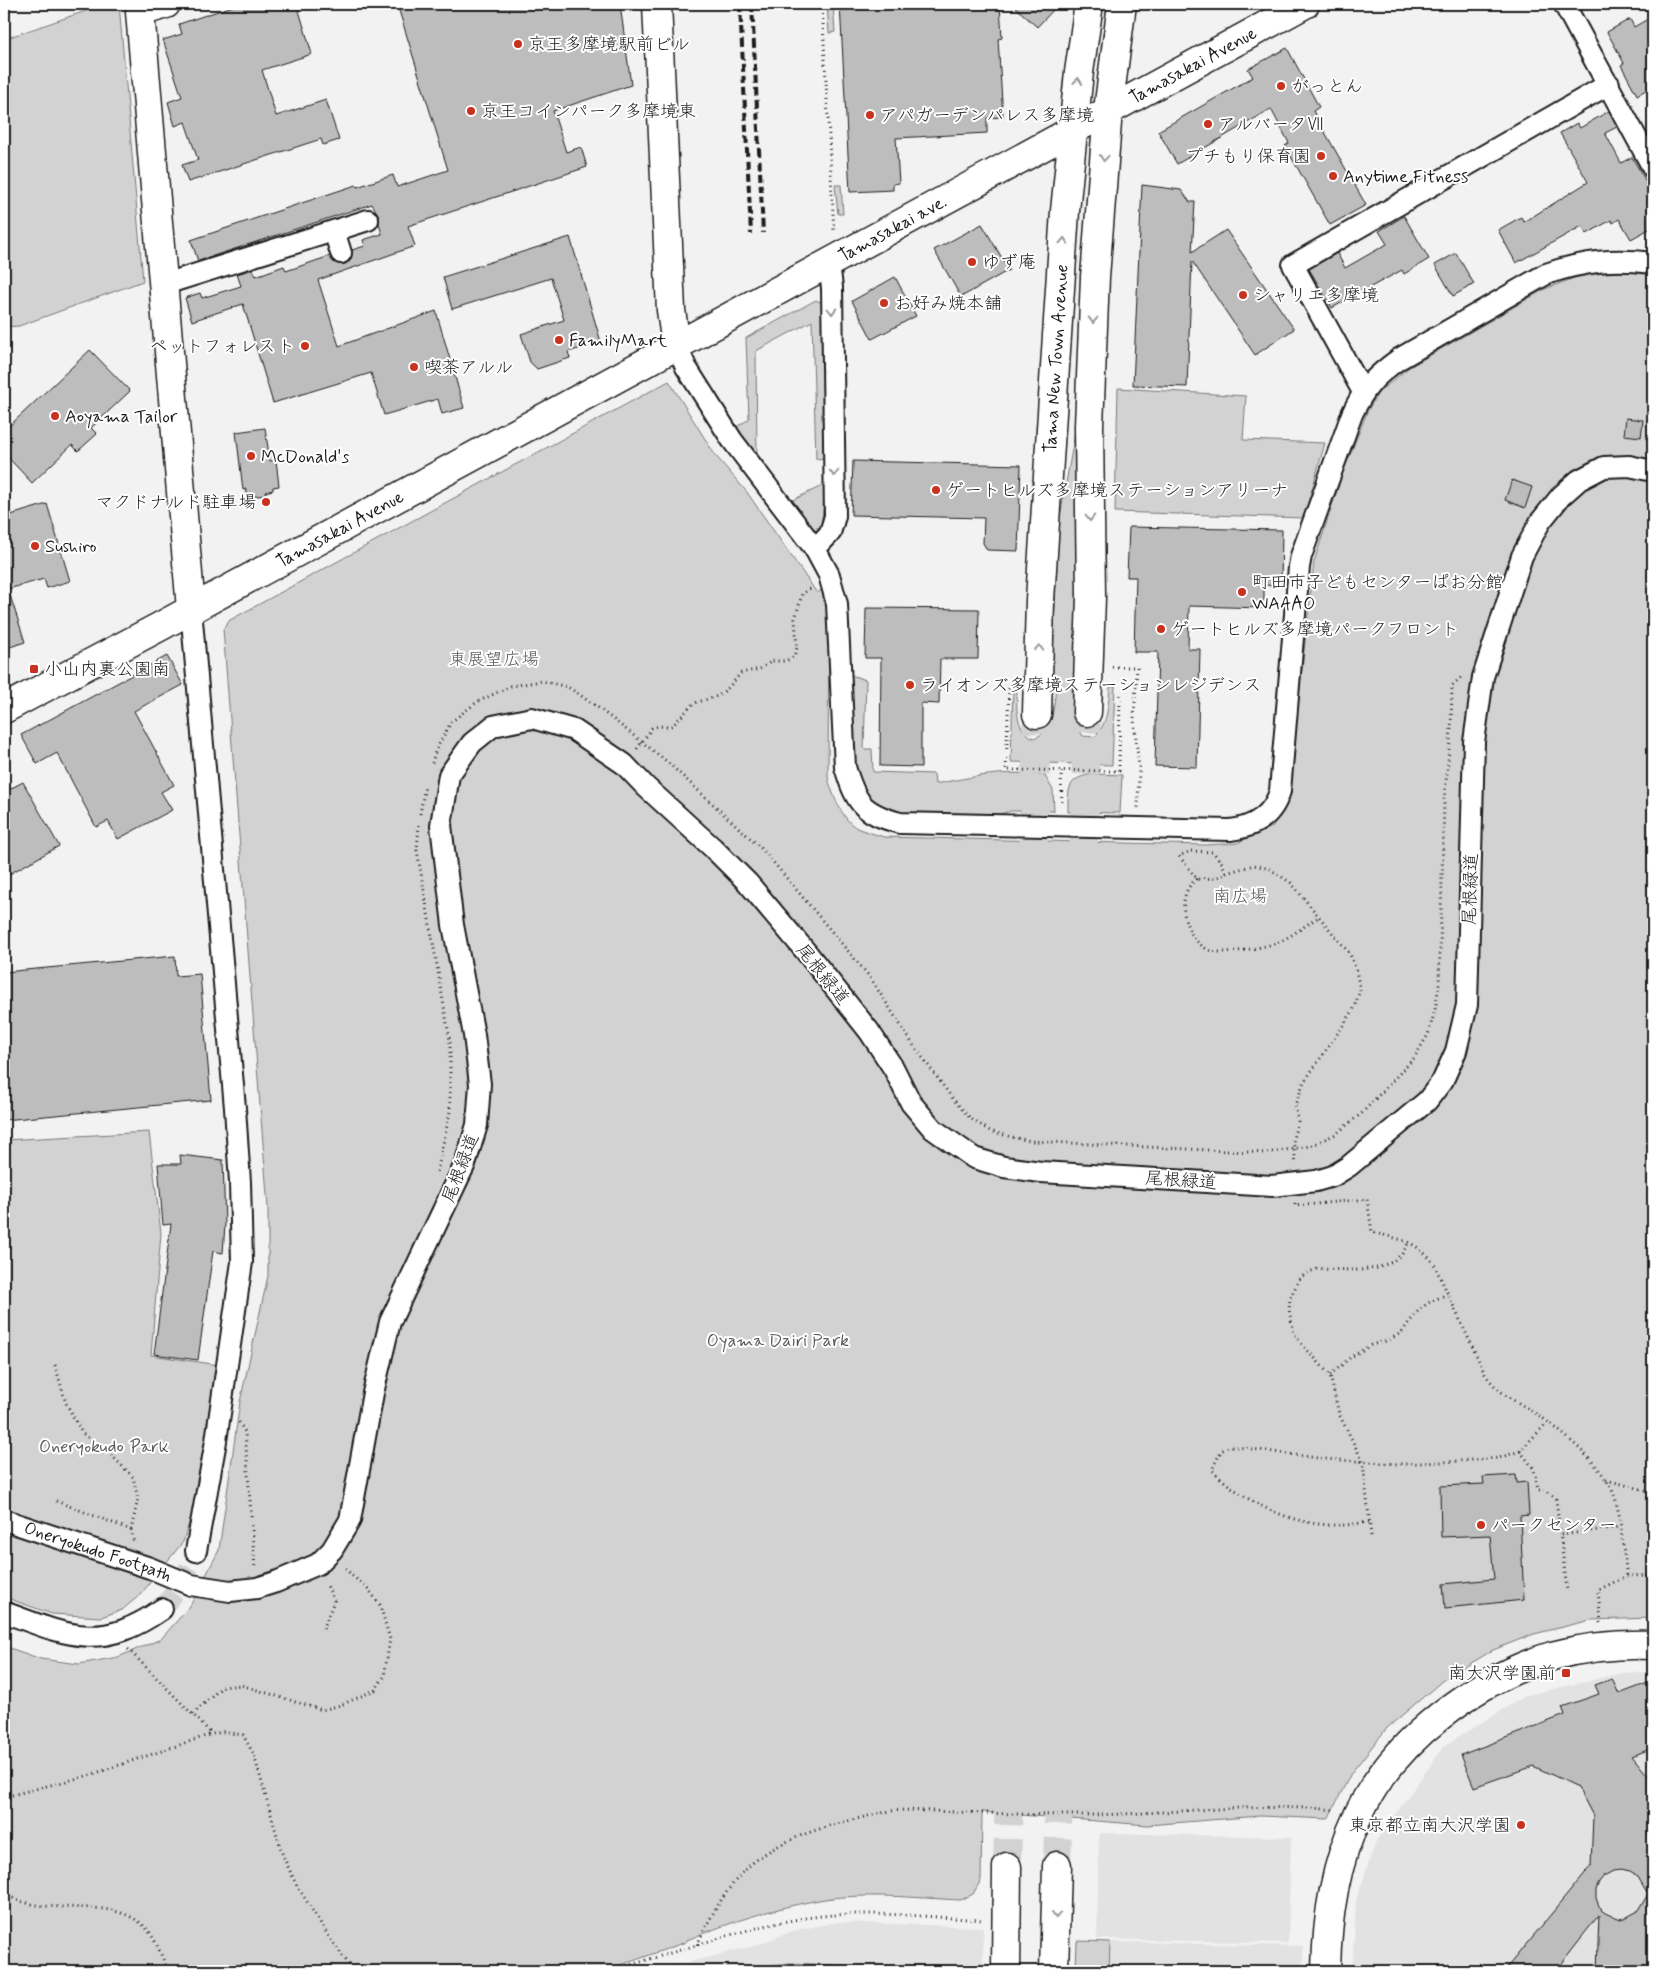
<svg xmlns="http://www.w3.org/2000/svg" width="1657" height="1975" font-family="Mynerve,'Klee One',sans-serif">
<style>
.built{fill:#e2e2e2}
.green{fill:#d2d2d2;stroke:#777}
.building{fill:#bdbdbd;stroke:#1c1c1c;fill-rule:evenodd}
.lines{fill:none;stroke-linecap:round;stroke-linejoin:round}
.street-tunnel{stroke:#d2d2d2;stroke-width:20;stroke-dasharray:20 10;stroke-linecap:butt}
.secondary-tunnel{stroke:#d2d2d2;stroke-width:28;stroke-dasharray:28 14;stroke-linecap:butt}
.street-casing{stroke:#1c1c1c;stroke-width:24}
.secondary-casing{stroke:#1c1c1c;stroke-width:31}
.path{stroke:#1c1c1c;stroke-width:3;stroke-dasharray:1 4;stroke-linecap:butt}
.street{stroke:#fff;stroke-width:20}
.secondary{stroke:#fff;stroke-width:28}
.rail{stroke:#1c1c1c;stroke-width:4;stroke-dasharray:8 4;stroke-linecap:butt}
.oneway{stroke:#999}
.poi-dot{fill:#c8321e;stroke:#fff;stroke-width:2}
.labels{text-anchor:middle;stroke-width:4;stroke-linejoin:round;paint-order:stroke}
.poi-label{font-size:18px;fill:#1c1c1c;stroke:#fff;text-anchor:start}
.street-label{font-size:18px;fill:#1c1c1c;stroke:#fff}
.park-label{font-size:18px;fill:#5c5c5c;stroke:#fff}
</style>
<rect width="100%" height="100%" fill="#f2f2f2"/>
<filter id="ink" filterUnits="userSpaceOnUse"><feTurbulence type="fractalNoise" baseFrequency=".02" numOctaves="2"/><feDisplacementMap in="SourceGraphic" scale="10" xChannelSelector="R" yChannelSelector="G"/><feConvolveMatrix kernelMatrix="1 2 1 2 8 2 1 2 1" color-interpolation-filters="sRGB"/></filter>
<g filter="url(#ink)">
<!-- built -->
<path class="built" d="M1653 1672V1971H1352L1356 1901 1376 1841 1445 1745 1527 1695 1622 1673Z
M1099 1833 1291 1837 1288 1943 1097 1939Z
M837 1922 983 1927V1971H655L757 1945 792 1931Z
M1077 1941 1303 1946V1971H1076Z"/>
<!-- green -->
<path class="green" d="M106 4H119L143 281 19 326 4 327V39Z
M827 4H833L835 32 829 33Z
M835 185H841L843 214H838Z
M1626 272 1653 274V1618L1591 1620 1534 1634 1493 1650 1443 1680 1387 1728 1351 1773 1328 1819 1260 1816 1147 1825 982 1812 981 1880 973 1894 961 1900C914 1898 865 1892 819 1900 774 1908 730 1922 687 1940L686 1942 633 1961 599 1971H4V1646L41 1659 79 1664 118 1657 161 1639 190 1606 219 1550 240 1402 268 1276V1208L223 629 230 620 669 381 715 455 746 491 817 593 823 589 829 618 828 777C831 792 843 821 857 828 866 832 875 834 884 837L1205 845 1237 843 1272 827 1289 797 1291 765 1314 562 1342 475 1367 412 1378 393 1408 368 1545 289 1574 278 1602 273Z
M816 300 822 303 827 458 816 459 812 321 756 351 757 461 735 428 749 419 746 338Z
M1077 379 1080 529 1076 685H1072C1073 703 1072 721 1083 736L1094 737C1108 725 1108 705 1110 687L1115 686 1112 765 1011 762 1013 684H1017C1017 701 1013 731 1034 738 1054 732 1054 703 1056 686L1051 685 1059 523 1074 438Z
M1118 388 1246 396 1243 440 1325 443 1304 518 1115 512Z
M826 484 821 527 813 529 791 501Z
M851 675 866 680 864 749H872L873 772 934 774 935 784C972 777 1007 769 1045 776L1053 790 1054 811H1011L996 815 901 814 872 803 863 793 853 767Z
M1095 774 1122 775 1120 813 1068 812C1068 788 1067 777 1095 774Z
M149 1132 161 1233 151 1355 219 1365 196 1500 183 1542 140 1595 122 1610 101 1617 52 1614 4 1597V1140Z
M1077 1941 1110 1942 1109 1971H1076Z
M790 1963 856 1966V1971H721Z"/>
<!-- building -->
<path class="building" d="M239 4H297L312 54 262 70 276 116 326 100 339 140 323 145 321 139 188 182 182 165 198 160 185 122 175 126 168 102 182 97 163 40 182 34 179 24Z
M397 4H620L631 85 553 111 566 152 581 147 587 167 408 226 415 246 318 280 339 346 436 311 464 408 442 414 438 399 384 415 371 373 273 403 243 304 192 321 185 298 200 293 202 298 241 286 237 274 253 269 256 276 284 266 286 271 330 256 333 261 338 264H345L350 261 352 250 365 246 363 240 382 234 379 224V216L372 204 198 261 191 240 356 185 357 187 393 175 397 187 448 170Z
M840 4H1000L1002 38 998 39 1003 117 987 118V133L896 138 899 183 893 184V190L850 192Z
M1012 4H1059L1037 27Z
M1653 16V86L1637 95 1621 65 1624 63 1607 32 1630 19 1634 27Z
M1287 48 1319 107 1313 111 1366 205 1330 225 1285 146 1289 143 1271 109 1177 164 1158 131 1253 77 1248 69Z
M1609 111 1617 127 1605 133 1621 163 1632 157 1653 194V227L1631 239 1619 219 1613 223 1611 220 1587 234 1582 226 1516 263 1498 230 1521 217 1524 222 1588 182 1560 133 1577 123 1580 128Z
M1142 185 1181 190 1190 202H1195L1192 252 1226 230 1294 329 1255 355 1192 261 1187 387 1133 385Z
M1404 216 1429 259 1404 274 1402 270 1332 308 1309 269 1337 253 1345 268 1387 244 1379 231Z
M982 224 1009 270 961 297 934 250Z
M570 237 601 342 568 352 570 358 537 369 530 362 521 334 564 320 551 278 452 309 443 277Z
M1456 253 1474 284 1453 296 1435 265Z
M895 277 916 316 872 339 852 301Z
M90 350 130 391 91 428 97 434 78 451 72 445 32 483 4 453V431Z
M1626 418 1643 420 1641 437 1624 435Z
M265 428 270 461 276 460 279 486 273 487V490L265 492 266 495 248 497 246 489 243 490 236 432Z
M853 461 1021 465 1018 551 987 550 983 543 984 518 851 515Z
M1512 480 1532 487 1525 508 1505 500Z
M47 504 70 581 47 588 44 579 8 589 25 642 4 649V517Z
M1129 527 1282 530 1281 586 1264 585V608L1189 606 1188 649H1200L1197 767 1155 766 1158 652H1134L1136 577H1127Z
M866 608 979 609 978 659H940L939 704 921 703V767L880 766 881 658H865Z
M167 656 183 685 134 711 174 785 161 792 172 810 118 839 108 821 96 827 57 753 37 764 21 735Z
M23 782 59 846 4 877V792Z
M175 956 176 976 200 974 211 1100 4 1120V972Z
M180 1155 223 1160 225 1224 223 1253 213 1251 198 1360 154 1354 171 1224 163 1225 158 1164H181Z
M1516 1475 1517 1483 1527 1482 1529 1515 1520 1516 1524 1600 1445 1608 1443 1584 1494 1579 1490 1535 1441 1537 1440 1486 1484 1484 1483 1477Z
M1612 1679 1619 1694 1653 1681V1748L1632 1756 1653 1782V1971H1597L1599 1915 1555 1971H1504L1591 1866 1593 1816 1578 1787 1533 1766 1474 1787 1461 1755 1565 1715 1562 1707 1599 1694 1595 1685ZM1621 1870 1630 1872 1638 1877 1648 1894 1638 1911 1625 1918 1618 1919 1601 1911 1596 1898V1890L1599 1882 1604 1876 1613 1871Z"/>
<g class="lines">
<!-- street-tunnel -->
<path class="street-tunnel" d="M162 1609C177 1591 188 1573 196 1551"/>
<!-- secondary-tunnel -->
<path class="secondary-tunnel" d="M1057 1866 1087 712
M1007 1867 1037 714"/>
<!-- street casing -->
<g class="street-casing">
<g id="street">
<path d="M1564 4 1653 168"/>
<path d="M334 231 341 253"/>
<path d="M162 285 368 220"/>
<path d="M676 345 686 367 732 440 815 549 829 575 837 604 845 767C856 803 862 813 900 823L1230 830C1255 827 1273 815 1280 791L1299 567 1301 556 1352 414C1365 387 1374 377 1399 359L1546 274C1584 261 1613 258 1653 263"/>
<path d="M1363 392 1293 265 1609 84"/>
<path d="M815 549 830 533 835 516 832 288 829 262"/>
<path d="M191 609 235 1108 240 1182 242 1262 216 1441 196 1551"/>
<path id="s1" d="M4 1520 150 1568 191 1585 230 1591 257 1588 276 1582 318 1564 332 1550 350 1520 373 1393 390 1322 465 1164 477 1125 480 1084 474 1035 453 925 441 825 449 775 472 743 493 726 532 718 574 730 624 764 646 787 713 848 748 883 807 953 869 1031 894 1069 911 1103 933 1129 974 1158 1004 1167 1041 1172 1272 1186 1316 1181 1333 1176 1349 1166 1427 1101 1443 1080 1456 1051 1467 1005 1474 742 1483 677 1522 556 1540 522 1561 496 1579 480 1604 467 1629 466 1653 471"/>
<path d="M4 1612C68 1636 101 1652 162 1609"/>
</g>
</g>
<!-- secondary casing -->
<g class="secondary-casing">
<g id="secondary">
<path d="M166 4 140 12 191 609"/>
<path d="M657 4 671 310 676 345"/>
<path id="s2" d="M4 709 161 626 1305 4"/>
<path d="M1087 712 1091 597 1089 426 1095 277 1108 110 1122 4"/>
<path id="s3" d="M1037 714 1040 600 1065 211 1079 72 1089 4"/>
<path d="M1006 1971 1007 1867"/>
<path d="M1054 1971 1057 1866"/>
<path d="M1326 1971C1327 1915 1335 1864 1359 1813 1394 1740 1476 1679 1552 1656 1585 1647 1619 1644 1653 1645"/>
</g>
</g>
<!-- path -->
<path class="path" d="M822 4 834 232
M1112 667H1137L1134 719 1139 767 1138 808
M1009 688 1006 770 1119 771 1120 691
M637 749 652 728 659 726 667 727 673 725 694 703 718 696 727 689 741 673 760 669 772 661H786L794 656 797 648 795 619 802 594 813 587
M432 763 435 752 451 722 477 702 511 686 542 681 568 687 596 706 665 760 763 850 869 976 914 1046 953 1099 970 1118 990 1131 1011 1137 1031 1141 1266 1153 1310 1146 1336 1134 1362 1113 1414 1058 1428 1035 1435 1010 1439 985 1444 803 1451 730 1452 686 1462 676
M1061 771 1062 806
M420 814 425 786
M419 825 417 850 450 1041V1112L437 1172
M1191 851 1213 852 1222 863 1226 873 1216 878 1197 879 1179 856Z
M1226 873 1254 865 1270 869 1291 883 1350 954 1356 970 1360 990 1353 1011 1304 1082 1295 1105 1298 1121 1293 1139 1296 1165
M1197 879C1173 895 1184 939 1209 950 1220 956 1269 947 1281 941 1295 934 1307 924 1320 916
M1295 1204V1206L1367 1199 1372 1232C1400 1240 1415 1239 1434 1264L1485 1374C1499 1395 1515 1400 1535 1413 1561 1430 1609 1470 1616 1501 1622 1525 1623 1552 1627 1576
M55 1365 66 1403 82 1433 109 1453 133 1477 138 1499 131 1530
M1330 1375 1351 1357 1371 1345 1387 1341 1401 1333 1418 1311 1428 1303 1447 1294
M239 1422 245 1432 255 1569
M1520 1451 1534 1469 1538 1490H1546L1556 1499 1567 1590
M1606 1480 1653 1492
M56 1501 131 1530 134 1543
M1369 1522C1360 1523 1351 1525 1342 1525 1294 1527 1245 1503 1212 1470L1221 1451 1230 1446 1325 1459 1398 1464 1443 1462 1499 1458 1520 1451 1547 1423
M1561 1535 1620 1527
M1371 1536 1363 1462 1339 1414 1330 1375 1301 1343 1294 1333 1289 1310 1290 1298 1300 1278 1309 1272 1317 1269 1361 1270 1377 1268 1392 1262 1402 1254 1409 1242
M1601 1623 1598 1590 1627 1576 1653 1575
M323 1629 334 1601 326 1583
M128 1649 212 1734
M193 1714 222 1687 241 1685 322 1710 341 1705 375 1690 384 1677 390 1639 380 1605 367 1587 351 1575 344 1566
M4 1801 12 1795 90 1775 212 1734 223 1732 243 1735 254 1755 283 1856 296 1884 331 1940 354 1971
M4 1893C45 1921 109 1892 145 1927 156 1938 162 1958 168 1971
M697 1945C710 1917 726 1888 749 1866 786 1833 843 1822 890 1811L904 1810C962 1812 1020 1815 1078 1815 1164 1815 1250 1802 1336 1810
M607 1971C676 1954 743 1926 813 1917 869 1910 928 1917 984 1920"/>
<!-- street -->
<use href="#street" class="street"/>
<!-- secondary -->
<use href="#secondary" class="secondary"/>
<!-- rail -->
<path class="rail" d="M740 4 751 234
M752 4 763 233"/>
</g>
<!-- one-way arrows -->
<defs><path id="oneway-chevron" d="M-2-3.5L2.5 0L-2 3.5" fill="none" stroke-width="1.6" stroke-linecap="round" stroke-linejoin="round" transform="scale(1.25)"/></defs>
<g class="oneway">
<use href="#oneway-chevron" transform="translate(1078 81) rotate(-84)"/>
<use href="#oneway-chevron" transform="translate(1104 158) rotate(95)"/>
<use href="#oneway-chevron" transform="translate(1064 241) rotate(-87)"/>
<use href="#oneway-chevron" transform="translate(832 311) rotate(89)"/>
<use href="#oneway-chevron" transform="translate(1093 320) rotate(92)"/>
<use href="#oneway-chevron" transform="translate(834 473) rotate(90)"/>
<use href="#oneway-chevron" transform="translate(1090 518) rotate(89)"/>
<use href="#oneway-chevron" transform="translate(1039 648) rotate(-88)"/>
<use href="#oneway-chevron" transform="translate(1056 1915) rotate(92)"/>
</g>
</g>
<!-- markers -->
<g class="poi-dot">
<circle cx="518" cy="44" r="5"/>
<circle cx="1281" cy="86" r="5"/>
<circle cx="471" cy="111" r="5"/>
<circle cx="870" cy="115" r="5"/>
<circle cx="1208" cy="124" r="5"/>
<circle cx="1321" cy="156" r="5"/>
<circle cx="1333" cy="176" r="5"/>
<circle cx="972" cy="262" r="5"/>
<circle cx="1243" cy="295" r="5"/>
<circle cx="884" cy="303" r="5"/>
<circle cx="559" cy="340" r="5"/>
<circle cx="305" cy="346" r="5"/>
<circle cx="414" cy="367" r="5"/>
<circle cx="55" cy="416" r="5"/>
<circle cx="251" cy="456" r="5"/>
<circle cx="936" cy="490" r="5"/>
<circle cx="266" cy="502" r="5"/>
<circle cx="35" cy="546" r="5"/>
<circle cx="1242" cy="592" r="5"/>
<circle cx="1161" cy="629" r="5"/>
<rect x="29" y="664" width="10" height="10" rx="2.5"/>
<circle cx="910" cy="685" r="5"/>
<circle cx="1481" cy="1525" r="5"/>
<rect x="1561" y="1668" width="10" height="10" rx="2.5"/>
<circle cx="1521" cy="1825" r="5"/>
</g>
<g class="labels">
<!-- poi labels -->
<g class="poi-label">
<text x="528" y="50">京王多摩境駅前ビル</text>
<text x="1291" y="92">がっとん</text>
<text x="481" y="117">京王コインパーク多摩境東</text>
<text x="880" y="121">アパガーデンパレス多摩境</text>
<text x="1218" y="130">アルバータⅦ</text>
<text x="1311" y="162" text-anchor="end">プチもり保育園</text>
<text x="1343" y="182">Anytime Fitness</text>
<text x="982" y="268">ゆず庵</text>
<text x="1253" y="301">シャリエ多摩境</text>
<text x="894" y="309">お好み焼本舗</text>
<text x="569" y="346">FamilyMart</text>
<text x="295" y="352" text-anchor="end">ペットフォレスト</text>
<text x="424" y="373">喫茶アルル</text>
<text x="65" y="422">Aoyama Tailor</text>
<text x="261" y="462">McDonald's</text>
<text x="946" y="496">ゲートヒルズ多摩境ステーションアリーナ</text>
<text x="256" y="508" text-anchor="end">マクドナルド駐車場</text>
<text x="45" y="552">Sushiro</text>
<text x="1252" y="588">町田市子どもセンターぱお分館<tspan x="1252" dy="21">WAAAO</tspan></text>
<text x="1171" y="635">ゲートヒルズ多摩境パークフロント</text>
<text x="44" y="675">小山内裏公園南</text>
<text x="920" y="691">ライオンズ多摩境ステーションレジデンス</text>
<text x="1491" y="1531">パークセンター</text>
<text x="1556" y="1679" text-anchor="end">南大沢学園前</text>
<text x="1511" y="1831" text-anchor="end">東京都立南大沢学園</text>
</g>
<!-- street labels -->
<g class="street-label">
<text dy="6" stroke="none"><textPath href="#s2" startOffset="1352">Tamasakai Avenue</textPath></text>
<text dy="6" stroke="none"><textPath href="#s2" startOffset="1010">Tamasakai ave.</textPath></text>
<text dy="6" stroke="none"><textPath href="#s3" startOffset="356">Tama New Town Avenue</textPath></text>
<text dy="6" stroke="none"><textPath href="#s2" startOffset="381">Tamasakai Avenue</textPath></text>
<text transform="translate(1470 889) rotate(-88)" y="6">尾根緑道</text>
<text transform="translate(823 974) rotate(51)" y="6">尾根緑道</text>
<text transform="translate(460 1168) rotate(-69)" y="6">尾根緑道</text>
<text transform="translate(1181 1180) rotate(4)" y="6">尾根緑道</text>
<text dy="6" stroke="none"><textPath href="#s1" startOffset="99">Oneryokudo Footpath</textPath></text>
</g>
<!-- park labels -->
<g class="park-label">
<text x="494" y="665">東展望広場</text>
<text x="1240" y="902">南広場</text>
<text x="778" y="1346">Oyama Dairi Park</text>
<text x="104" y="1452">Oneryokudo Park</text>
</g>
</g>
<!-- margin -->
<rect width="1657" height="1975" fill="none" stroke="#fff" stroke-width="20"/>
<rect x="10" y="10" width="1637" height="1955" fill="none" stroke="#1c1c1c" stroke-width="2" filter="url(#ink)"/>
</svg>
